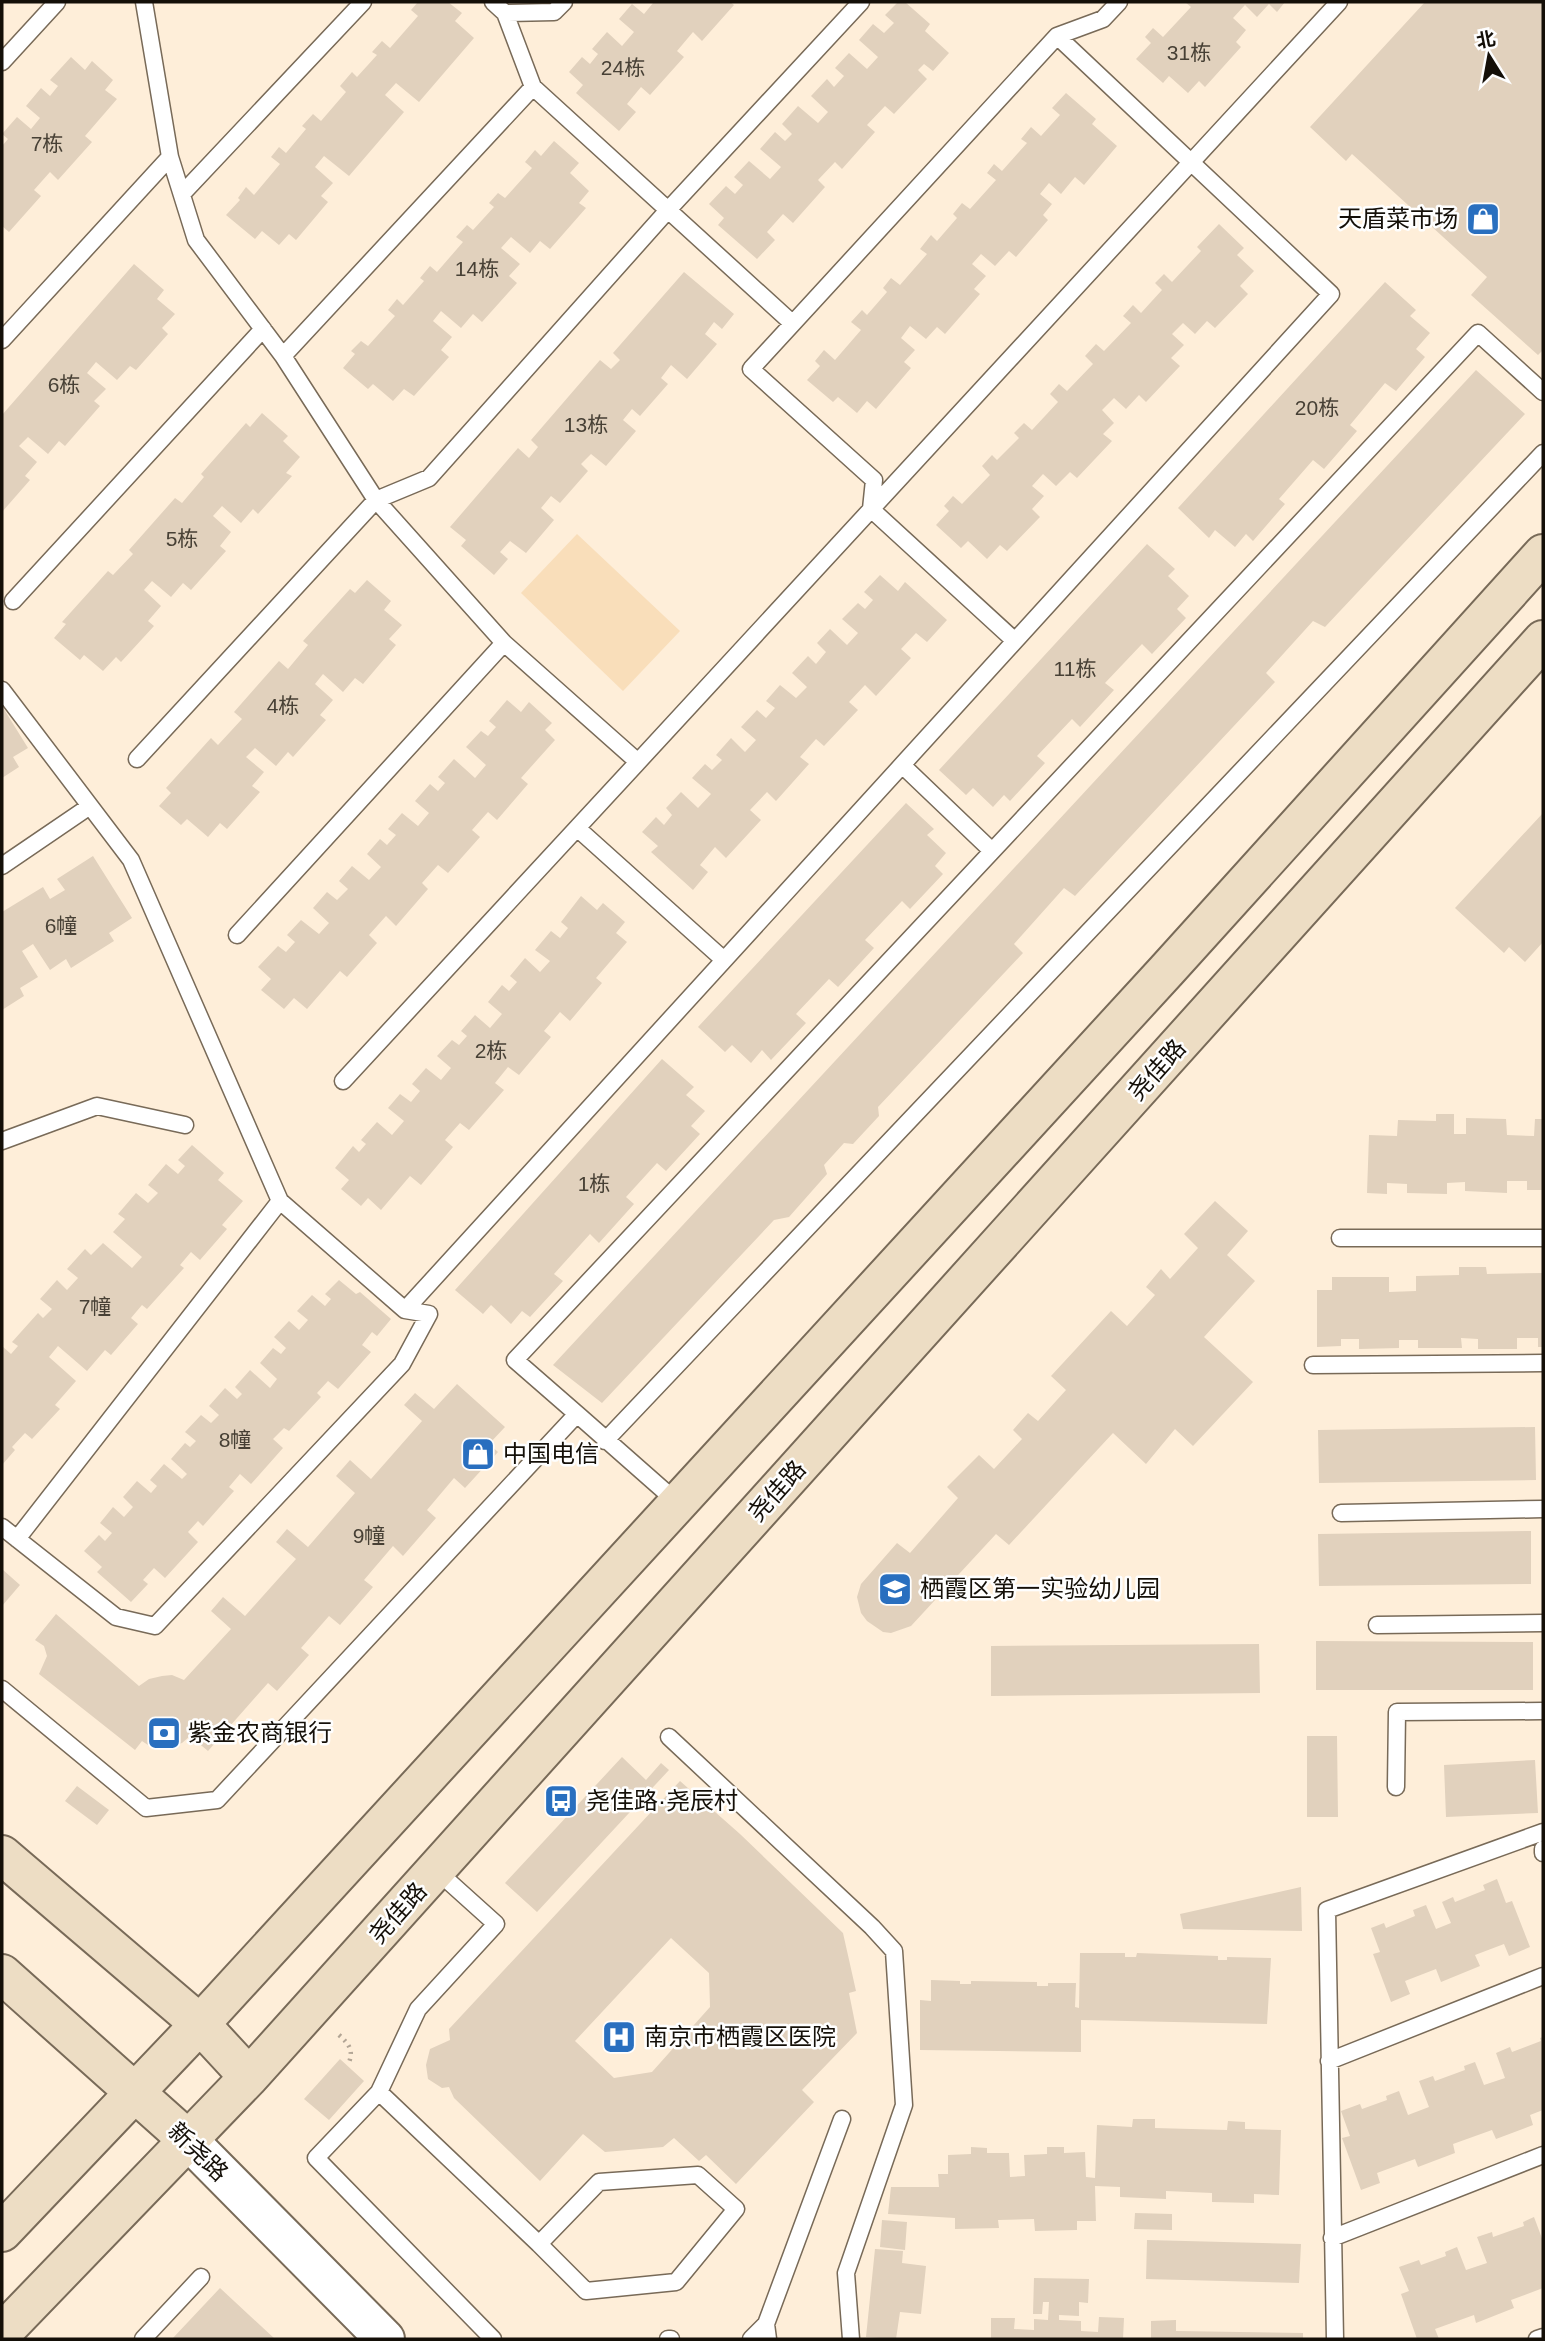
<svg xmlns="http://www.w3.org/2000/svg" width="1545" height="2341" font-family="Helvetica,'Noto Sans SC',sans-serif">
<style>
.green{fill:#f9deba}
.building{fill:#e1d1bd;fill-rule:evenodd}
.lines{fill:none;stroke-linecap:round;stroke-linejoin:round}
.service-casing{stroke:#786a58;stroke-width:19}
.tertiary-casing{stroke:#786a58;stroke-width:42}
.secondary-casing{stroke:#786a58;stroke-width:42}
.path{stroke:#b2a595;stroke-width:4.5;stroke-dasharray:2 5;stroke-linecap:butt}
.service{stroke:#fff;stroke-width:16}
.tertiary{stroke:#fff;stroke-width:38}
.secondary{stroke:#edddc4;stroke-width:38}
.labels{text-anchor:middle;stroke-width:5;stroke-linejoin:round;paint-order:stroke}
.number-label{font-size:21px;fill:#474035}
.poi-label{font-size:24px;fill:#140f08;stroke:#fefefe;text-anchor:start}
.street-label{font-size:24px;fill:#140f08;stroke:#fefefe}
</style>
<rect width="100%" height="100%" fill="#feeed9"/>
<!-- green -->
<path class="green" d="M577 534 680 631 623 691 521 593Z"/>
<!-- building -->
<path class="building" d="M418 2H448L462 13 455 21 474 38 419 102 396 83 385 95 404 112 349 176 324 156 315 167 333 183 321 196 328 202 296 240 289 234 279 245 262 231 255 239 226 215 240 200 238 198 246 187 254 195 280 164 271 157 279 147 286 153 306 129 302 126 313 114 321 121 346 92 340 86 352 72 357 77 377 55 372 52 382 41 390 48 418 16 411 10Z
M651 2H730L734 5 702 41 693 32 677 51 684 57 650 95 641 87 627 104 636 112 619 131 576 93 583 85 569 72 582 57 590 64 598 54 592 49 607 32 622 46 634 32 619 19 632 4 644 14 653 3Z
M898 2H905L930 24 925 31 949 53 933 71 924 64 918 70 927 79 894 114 885 106 867 125 875 132 842 169 835 162 818 180 825 187 793 223 783 214 767 232 775 240 757 259 718 225 724 218 709 204 726 186 735 194 743 185 734 177 749 161 770 179 781 167 760 149 775 132 785 141 792 134 782 124 798 106 818 123 828 112 811 96 827 79 834 87 844 76 835 68 849 53 867 69 878 57 859 40 873 24 884 33 894 23 885 15Z
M1185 2H1285L1277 12 1269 4 1257 17 1245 5 1233 18 1246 30 1236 42 1241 47 1205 87 1199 81 1188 93 1169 76 1163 83 1136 59 1151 43 1145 37 1153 28 1163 37 1191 7Z
M1425 2H1543V350L1538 355 1471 295 1487 277 1352 154 1346 161 1310 127Z
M71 57 85 70 92 61 113 80 105 90 117 99 85 136 92 142 58 180 50 172 34 190 41 196 9 232 2 226V146L8 139 2 134 17 117 31 129 40 118 26 106 41 88 50 96 58 86 50 80Z
M1066 93 1096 119 1092 124 1117 146 1084 185 1075 177 1061 194 1049 183 1040 194 1052 204 1043 215 1048 220 1016 257 1009 251 995 266 981 254 972 264 986 276 974 289 980 294 945 334 937 327 926 339 910 326 901 338 915 350 904 362 911 368 876 409 867 401 857 413 838 397 833 402 807 380 820 366 815 361 824 350 835 360 861 330 851 322 862 310 867 315 887 292 883 288 891 278 900 285 927 254 920 249 931 235 937 241 957 218 953 214 962 203 970 209 996 180 987 173 994 164 1002 171 1027 143 1021 139 1031 127 1041 136 1060 115 1052 108Z
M554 141 579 163 570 173 589 191 579 203 586 208 550 249 540 241 530 253 511 237 501 248 520 264 509 276 517 283 482 322 473 314 461 328 441 311 433 321 452 337 441 350 449 357 414 396 404 389 393 401 373 384 368 389 343 368 355 354 351 351 361 341 368 346 395 316 388 310 397 299 403 305 424 281 420 278 430 266 437 272 463 242 456 237 467 225 473 230 494 207 489 203 498 193 505 198 532 168 525 162 535 150 541 156Z
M1219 224 1244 248 1237 255 1254 271 1240 286 1248 294 1215 328 1207 321 1195 334 1183 323 1172 334 1184 345 1171 358 1180 366 1146 402 1139 395 1126 409 1114 398 1102 410 1114 423 1103 434 1112 441 1077 478 1070 472 1056 486 1043 474 1032 486 1044 496 1032 509 1040 517 1007 551 1000 545 987 559 968 541 961 548 936 525 949 511 944 506 953 496 962 504 990 475 982 466 992 455 997 460 1019 438 1014 433 1024 423 1032 430 1058 402 1050 394 1059 384 1067 391 1093 364 1085 356 1096 344 1104 351 1131 323 1123 316 1133 305 1141 313 1162 290 1155 283 1164 274 1172 282 1201 251 1197 247Z
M134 264 164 290 157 299 175 314 162 328 168 334 136 370 130 366 117 380 96 362 87 373 106 389 94 401 100 406 65 446 59 441 48 454 28 437 19 446 37 462 25 476 30 480 2 512V415Z
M684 272 734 314 722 329 714 322 705 334 717 344 687 379 671 365 661 378 668 384 640 416 632 409 623 420 636 431 606 466 591 454 581 464 588 471 560 503 551 496 541 508 554 520 526 553 510 541 500 552 508 559 494 575 461 546 466 540 450 527 518 448 529 458 538 447 531 440 600 360 611 369 620 360 613 353Z
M1385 282 1416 310 1410 316 1430 333 1416 349 1425 357 1396 391 1385 383 1350 425 1357 431 1324 469 1313 460 1279 499 1285 504 1253 541 1246 534 1235 547 1215 530 1209 538 1178 508Z
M1476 370 1525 414 1325 627 1313 621 1266 673 1275 682 1075 896 1064 888 1014 944 1023 953 878 1107 879 1116 853 1144 844 1143 824 1165 827 1174 789 1217 774 1220 602 1403 553 1365Z
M262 413 288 436 283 441 300 457 286 473 292 476 258 514 253 509 241 523 222 506 213 516 231 532 220 546 226 551 191 590 183 583 171 597 152 581 144 590 161 606 148 621 154 626 121 662 116 657 103 671 84 655 80 660 54 638 66 624 62 622 108 571 113 575 133 554 129 550 175 498 182 503 204 477 201 474 246 423 250 427Z
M1147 544 1175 569 1168 576 1189 596 1177 609 1186 618 1152 654 1142 644 1105 683 1114 690 1080 727 1072 719 1037 756 1045 763 1010 801 1004 795 993 807 973 788 966 795 939 770Z
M880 575 898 591 905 582 947 620 927 642 916 633 901 649 911 658 876 696 865 685 849 702 858 710 824 746 816 739 800 757 809 764 776 801 767 792 750 810 761 820 726 858 715 847 700 865 708 872 693 890 651 852 658 846 642 832 656 817 664 825 672 815 666 808 681 792 698 808 711 794 692 778 705 764 712 770 722 760 716 755 731 738 745 752 756 740 741 727 757 710 766 718 775 708 766 701 780 685 796 698 807 687 792 673 808 656 816 664 826 652 817 643 830 629 847 645 858 633 842 619 858 603 865 609 873 600 864 592Z
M367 580 391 601 384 610 402 625 389 639 396 645 363 684 355 678 343 692 323 674 315 684 333 700 320 715 326 720 293 757 288 752 276 766 255 748 246 757 264 772 252 786 260 792 227 829 220 823 208 837 187 819 181 825 159 806 171 793 166 788 211 738 218 745 242 719 234 712 279 661 288 669 308 645 303 641 350 589 355 593Z
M507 700 521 712 529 702 552 723 545 730 555 740 521 778 528 784 497 820 488 812 472 830 480 837 448 873 438 865 422 883 428 889 396 926 386 916 369 935 377 943 347 977 340 971 307 1009 294 998 284 1009 261 990 271 979 258 967 278 946 286 952 295 942 287 935 301 920 319 934 329 923 313 908 327 892 337 900 348 889 339 881 352 866 369 880 381 867 367 854 380 839 387 845 396 835 388 829 402 813 418 826 429 813 415 801 430 784 438 791 445 783 438 777 454 759 475 778 486 765 466 747 481 731 488 736 496 727 489 721Z
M2 706 28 748 13 757 19 767 2 778Z
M906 803 934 829 927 835 946 853 935 866 943 874 910 909 902 901 865 940 874 948 838 987 829 979 796 1014 806 1023 771 1060 762 1050 751 1063 732 1045 725 1052 698 1027Z
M1543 813V942L1525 962 1509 947 1504 953 1455 908Z
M93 856 132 918 109 933 114 941 71 968 66 959 50 970 33 944 22 951 38 977 20 988 24 996 2 1010V912L43 887 50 899 65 890 57 879Z
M581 896 597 910 603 903 625 922 616 933 627 942 596 978 602 983 570 1021 560 1012 544 1031 551 1037 519 1075 508 1067 495 1083 504 1090 469 1130 460 1123 445 1140 453 1147 421 1185 410 1176 381 1210 368 1198 361 1206 341 1189 349 1180 335 1168 353 1146 359 1152 366 1144 361 1140 377 1122 392 1135 404 1121 388 1108 400 1094 411 1102 420 1091 412 1084 426 1068 441 1080 451 1068 437 1056 452 1040 459 1045 467 1036 461 1031 475 1015 490 1028 502 1014 488 1002 502 985 509 991 517 982 510 976 525 958 540 972 550 961 535 950 551 931 560 938 568 928 561 922Z
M662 1059 694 1087 686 1095 705 1111 691 1126 700 1134 666 1171 657 1163 626 1197 634 1204 599 1243 590 1234 554 1274 563 1281 530 1317 522 1311 511 1324 491 1305 483 1314 455 1290Z
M1436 1114H1454V1134H1466V1118L1506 1119 1507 1135 1534 1136 1535 1119H1543V1190H1527V1181H1507V1193L1465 1191V1182L1447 1183V1194L1407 1193V1184L1387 1183V1194L1367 1193 1369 1135 1397 1136 1398 1120 1436 1121Z
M192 1145 224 1173 218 1180 243 1201 222 1225 227 1229 200 1260 191 1252 180 1265 184 1268 147 1309 142 1305 131 1318 138 1324 111 1355 105 1350 87 1371 58 1346 49 1357 76 1381 55 1405 60 1409 32 1439 25 1433 12 1447 15 1450 2 1465V1346L11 1354 18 1346 12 1342 38 1313 43 1318 52 1309 40 1299 57 1280 67 1290 78 1278 67 1269 85 1249 91 1255 103 1243 132 1268 142 1257 113 1232 125 1219 118 1214 136 1193 148 1203 158 1193 148 1185 166 1164 178 1174 185 1166 178 1160Z
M1215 1201 1248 1231 1227 1255 1255 1281 1204 1337 1253 1382 1193 1446 1175 1429 1146 1464 1113 1433 1009 1545 996 1534 911 1626 891 1633 883 1632 867 1621 861 1613 857 1597 861 1584 897 1543 910 1553 958 1498 947 1487 979 1455 994 1469 1022 1439 1013 1430 1028 1413 1038 1421 1066 1390 1051 1376 1111 1311 1127 1326 1155 1295 1146 1287 1161 1269 1170 1279 1198 1248 1184 1234Z
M1459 1267H1486L1487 1274 1543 1273V1347H1538V1338H1517V1349H1478V1339L1461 1338 1462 1348H1418V1340H1399V1348L1359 1349V1339H1341V1346L1317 1347V1290H1332V1277H1389V1292L1416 1291V1276L1459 1275Z
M339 1280 356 1294 360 1292 391 1319 377 1336 372 1332 362 1345 371 1352 338 1389 328 1381 317 1393 321 1397 289 1431 284 1428 273 1439 283 1448 251 1484 240 1474 229 1487 234 1491 203 1526 198 1521 188 1532 198 1542 165 1578 154 1568 143 1580 148 1584 131 1602 97 1572 102 1567 84 1551 99 1535 105 1541 112 1533 100 1523 113 1507 124 1517 133 1507 123 1497 137 1481 151 1493 157 1486 150 1480 164 1464 182 1479 187 1474 171 1459 185 1443 190 1447 196 1441 185 1432 201 1415 211 1423 219 1415 209 1406 225 1388 237 1399 242 1394 235 1387 250 1370 270 1388 277 1379 260 1363 273 1348 281 1354 286 1348 274 1337 289 1321 299 1330 308 1320 297 1311 312 1295 325 1306 331 1299 325 1294Z
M457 1384 505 1427 489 1444 498 1452 465 1488 454 1478 427 1510 436 1518 403 1556 393 1546 364 1580 373 1587 340 1625 329 1616 301 1648 309 1655 277 1691 268 1683 208 1751 190 1736 182 1743 167 1748 151 1747 142 1741 135 1750 39 1674 47 1656 44 1646 35 1640 56 1614 139 1686 149 1679 162 1676 172 1675 184 1680 231 1629 211 1611 223 1597 245 1616 296 1559 276 1542 287 1529 308 1547 355 1493 336 1476 350 1460 371 1479 422 1421 404 1405 415 1393 434 1409Z
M1535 1427 1536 1480 1319 1483 1318 1430Z
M1531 1531V1584L1319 1586 1318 1534Z
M2 1569 20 1585 2 1606Z
M1316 1641 1533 1642V1690H1316Z
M1259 1644 1260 1693 991 1696V1646Z
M1307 1736H1337L1338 1817H1307Z
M622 1757 646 1780 661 1763 669 1770 537 1912 505 1883Z
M1535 1760 1538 1813 1446 1817 1444 1765Z
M680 1781 740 1834 843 1933 856 1991 849 1993 857 2033 802 2090 814 2102 736 2184 706 2155 699 2161 674 2138 663 2147 605 2152 583 2134 540 2181 454 2098 449 2087 442 2088 428 2079 426 2065 430 2049 450 2040 449 2029ZM671 1938 709 1973 710 2007 652 2072 614 2078 575 2041Z
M77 1786 109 1810 97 1825 65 1801Z
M1497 1879 1506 1903 1512 1901 1530 1947 1509 1956 1504 1944 1475 1955 1480 1966 1441 1982 1436 1969 1405 1981 1410 1994 1391 2002 1373 1954 1380 1952 1371 1928 1384 1923 1386 1928 1415 1916 1413 1910 1426 1905 1436 1929 1451 1923 1442 1902 1453 1897 1455 1902 1485 1890 1483 1885Z
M1301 1887 1302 1931 1183 1929 1180 1914Z
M1080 1953H1125V1957H1136L1137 1953 1218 1956V1960H1227V1957L1271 1958 1267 2024 1081 2020V2052L920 2050V2000L931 2001V1980L960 1981V1984H971V1981L1037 1982V1986H1048V1983H1076L1075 2007 1079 2008Z
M1543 2037V2110L1530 2115 1533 2125 1496 2139 1492 2130 1453 2144 1455 2153 1418 2167 1415 2159 1377 2173 1380 2183 1361 2190 1342 2138 1350 2136 1341 2111 1360 2104 1362 2109 1387 2100 1386 2096 1399 2091 1408 2115 1429 2107 1419 2081 1433 2076 1435 2081 1465 2070 1464 2066 1475 2062 1484 2085 1505 2078 1496 2053 1510 2047 1512 2052 1541 2041 1540 2038Z
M340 2059 364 2081 329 2120 304 2099Z
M1133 2119H1155V2128L1227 2130 1228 2121 1245 2122V2129L1281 2130 1279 2195 1254 2194V2203L1212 2202V2193L1166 2191V2199L1120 2197V2187L1095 2186 1096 2221H1077V2230L1035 2231 1034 2219 998 2220 999 2228 955 2229V2218L888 2214 891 2187H939L938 2174H948V2155L971 2154V2147L987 2148V2153H1009L1010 2177 1025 2176 1024 2155 1047 2154V2147H1064V2153L1085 2152 1086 2177 1095 2178 1097 2125 1132 2127Z
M1135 2213 1172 2214V2230L1134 2229Z
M1534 2217 1543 2241V2288L1511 2300 1514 2308 1476 2323 1474 2315 1435 2329 1439 2339H1417L1401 2294 1409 2291 1399 2267 1419 2260 1421 2265 1446 2256 1445 2252 1457 2247 1466 2270 1487 2263 1477 2237 1492 2232 1493 2237 1524 2226 1523 2222Z
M882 2220 907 2222 905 2250 880 2247Z
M1147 2240 1301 2244 1299 2283 1146 2279Z
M875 2249 903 2251 902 2263 926 2266 921 2314 900 2312 896 2339 866 2337Z
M1034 2278 1089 2279 1088 2303 1079 2302V2316L1059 2315V2320L1081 2321V2331L1098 2332 1099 2317 1124 2318 1123 2339H991V2318H1015L1014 2329 1034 2330V2319L1048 2320 1049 2302H1043L1042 2314H1033Z
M220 2288 275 2339H172Z
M1176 2320V2331L1303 2333V2339H1151V2321Z"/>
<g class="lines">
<!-- service casing -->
<g class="service-casing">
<path id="service" d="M144 2 170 157 196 240 283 356 376 500 504 643 638 762 1339 2
M493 2 505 13 533 87 792 323
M505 13 554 12 564 2
M2 62 57 2
M182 194 363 2
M2 340 170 157
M283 356 533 87
M13 601 263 329
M1015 641 871 509 874 480 751 369 1057 36 1103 19 1119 2
M2 690 131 860 280 1201 405 1310 429 1314 402 1364 155 1626 116 1617 2 1527
M137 759 376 500 429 478 668 210 861 2
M902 765 1331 294 1057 36
M577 828 638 762
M2 866 90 806
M237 935 504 643
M343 1081 577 828 724 960
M2 1141 97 1106 185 1125
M1340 1238H1543
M405 1310 902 765 992 851
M1313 1365 1543 1363
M577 1414 515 1360 1478 333 1543 392
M605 1441 1543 453
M1341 1513 1543 1509
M17 1539 280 1201
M1377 1625 1543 1623
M2 1689 146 1808 217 1800 577 1414 678 1503
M669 1737 872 1927 894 1951 904 2105 846 2273 851 2339
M1396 1787 1397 1712 1543 1711
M1543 1849V1853
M436 1870 496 1924 418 2009 379 2092 316 2158 493 2339
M1329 2061 1543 1976
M379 2092 539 2244 599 2182 698 2175 736 2209 676 2282 586 2291 539 2244
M1332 2238 1543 2155
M143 2339 201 2277
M668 2339H671
M751 2339 766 2324
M768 2339 766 2324 842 2119
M1335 2339 1327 1910 1543 1832
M1537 2339 1543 2337"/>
</g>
<!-- tertiary casing -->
<g class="tertiary-casing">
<path id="tertiary" d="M187 2139 385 2339"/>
</g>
<!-- secondary casing -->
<g class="secondary-casing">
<path id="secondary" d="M2 1855 200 2024 249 2077
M2 1974 187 2139
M2 2232 200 2024 1167 970 1543 554
M2 2333 249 2077 1543 640"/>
</g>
<!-- path -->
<path class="path" d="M339 2035C350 2045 354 2051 348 2065"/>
<!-- service -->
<use href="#service" class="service"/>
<!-- tertiary -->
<use href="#tertiary" class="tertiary"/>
<!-- secondary -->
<use href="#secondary" class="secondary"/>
</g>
<!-- icons -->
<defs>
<g id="shop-square" transform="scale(1.75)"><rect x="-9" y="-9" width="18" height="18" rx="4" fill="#296fbf" stroke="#fefefe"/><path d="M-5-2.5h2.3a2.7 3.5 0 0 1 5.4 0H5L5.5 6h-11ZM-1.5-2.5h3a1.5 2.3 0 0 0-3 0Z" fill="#fff"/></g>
<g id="school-square" transform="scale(1.75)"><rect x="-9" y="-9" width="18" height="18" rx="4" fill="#296fbf" stroke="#fefefe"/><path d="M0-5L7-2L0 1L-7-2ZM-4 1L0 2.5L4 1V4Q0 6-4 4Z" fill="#fff"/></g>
<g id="bank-square" transform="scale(1.75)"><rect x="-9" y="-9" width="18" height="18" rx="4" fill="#296fbf" stroke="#fefefe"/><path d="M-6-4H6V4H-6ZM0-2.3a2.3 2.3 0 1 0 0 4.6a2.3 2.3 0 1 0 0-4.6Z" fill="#fff"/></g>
<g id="bus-square" transform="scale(1.75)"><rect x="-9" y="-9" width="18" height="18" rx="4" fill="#296fbf" stroke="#fefefe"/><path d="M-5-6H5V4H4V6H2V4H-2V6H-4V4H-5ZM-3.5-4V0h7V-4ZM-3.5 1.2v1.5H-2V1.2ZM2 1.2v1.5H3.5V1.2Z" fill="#fff"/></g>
<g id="hospital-square" transform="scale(1.75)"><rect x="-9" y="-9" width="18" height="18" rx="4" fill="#296fbf" stroke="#fefefe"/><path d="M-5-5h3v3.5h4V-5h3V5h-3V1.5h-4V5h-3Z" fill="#fff"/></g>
</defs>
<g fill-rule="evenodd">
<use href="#shop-square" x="1483" y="219"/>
<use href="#shop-square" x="478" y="1454"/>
<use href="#school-square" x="895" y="1589"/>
<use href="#bank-square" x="164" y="1733"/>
<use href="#bus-square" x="561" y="1801"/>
<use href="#hospital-square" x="619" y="2037"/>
</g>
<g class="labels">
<!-- number labels -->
<g class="number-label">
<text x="1189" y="60">31栋</text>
<text x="623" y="75">24栋</text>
<text x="47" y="151">7栋</text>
<text x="477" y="276">14栋</text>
<text x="64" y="392">6栋</text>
<text x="1317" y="415">20栋</text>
<text x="586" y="432">13栋</text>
<text x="182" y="546">5栋</text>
<text x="1075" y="676">11栋</text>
<text x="283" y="713">4栋</text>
<text x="61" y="933">6幢</text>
<text x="491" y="1058">2栋</text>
<text x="594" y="1191">1栋</text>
<text x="95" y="1314">7幢</text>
<text x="235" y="1447">8幢</text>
<text x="369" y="1543">9幢</text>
</g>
<!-- poi labels -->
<g class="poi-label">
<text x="1458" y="227" text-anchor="end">天盾菜市场</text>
<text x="503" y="1462">中国电信</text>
<text x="920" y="1597">栖霞区第一实验幼儿园</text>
<text x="188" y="1741">紫金农商银行</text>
<text x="586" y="1809">尧佳路·尧辰村</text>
<text x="644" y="2045">南京市栖霞区医院</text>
</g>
<!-- street labels -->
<g class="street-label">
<text transform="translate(1157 1070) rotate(-48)" y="8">尧佳路</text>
<text transform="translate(777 1491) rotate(-48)" y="8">尧佳路</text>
<text transform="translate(398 1913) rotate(-48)" y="8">尧佳路</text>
<text transform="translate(198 2152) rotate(44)" y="8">新尧路</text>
</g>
</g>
<!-- border -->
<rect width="1545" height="2341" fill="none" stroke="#140f08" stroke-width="7"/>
<!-- north arrow -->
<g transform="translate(1489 56) rotate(349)" stroke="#fefefe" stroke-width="5" paint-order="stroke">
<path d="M0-5L12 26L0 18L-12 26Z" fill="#140f08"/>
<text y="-10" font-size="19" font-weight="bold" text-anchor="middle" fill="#140f08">北</text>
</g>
</svg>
